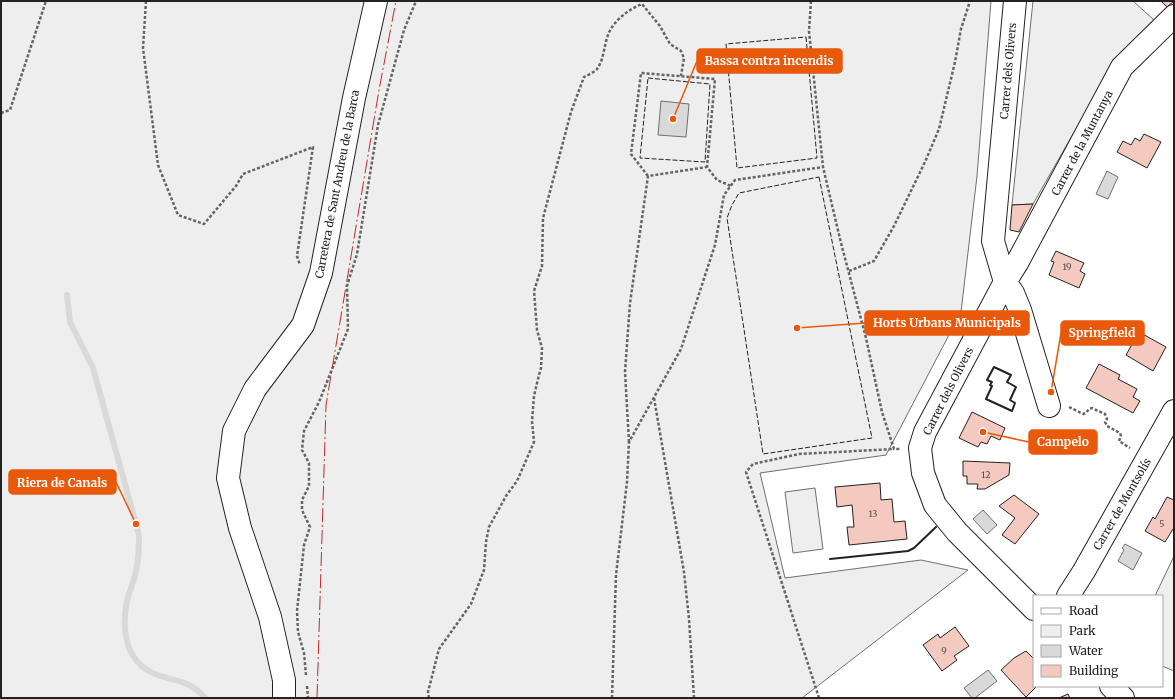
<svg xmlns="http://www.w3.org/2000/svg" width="1175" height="699" font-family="Merriweather,serif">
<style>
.green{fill:#eee;stroke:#6f6f6f}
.water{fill:#d9d9d9;stroke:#6f6f6f}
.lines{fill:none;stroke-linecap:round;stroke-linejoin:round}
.stream{stroke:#d9d9d9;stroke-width:6}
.building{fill:#f3c9c0;stroke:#222}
.minor-casing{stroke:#222;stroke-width:24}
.path{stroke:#646464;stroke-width:2.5;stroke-dasharray:3 2;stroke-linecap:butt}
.minor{stroke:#fff;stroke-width:22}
.fence{stroke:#222;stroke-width:1;stroke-dasharray:5 2;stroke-linecap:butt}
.wall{stroke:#222;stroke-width:2}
.power{stroke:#c62828;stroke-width:1;stroke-dasharray:14 3 2 3;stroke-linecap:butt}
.labels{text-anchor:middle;stroke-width:3;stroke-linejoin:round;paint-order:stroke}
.number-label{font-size:9px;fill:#564c4a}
.street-label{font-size:11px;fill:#222;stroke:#fff}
.leader{fill:none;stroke:#e8590c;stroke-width:1.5}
.callout-dot{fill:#e8590c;stroke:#fff;stroke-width:1.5}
.callout{fill:#e8590c;stroke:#e8590c;stroke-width:1.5}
.callout-label{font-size:12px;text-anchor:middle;font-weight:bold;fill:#fff}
</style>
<rect width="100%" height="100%" fill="#fff"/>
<!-- green -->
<path class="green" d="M1 1H991L977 176 961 312 886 455 760 473 785 578 921 560 968 570 802 698H1Z
M1033 1H1133L1154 20 1110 72 1085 113 1033 204 1012 205Z
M815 488 823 549 793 553 785 492Z
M1174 556V671L1162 666V596H1155Z"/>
<!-- water -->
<path class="water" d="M661 101 689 104 686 137 658 135Z
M1107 171 1118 177 1108 199 1096 194Z
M983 510 997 525 987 534 973 519Z
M1125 544 1142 553 1133 570 1118 561 1124 550 1122 548Z
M988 670 997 681 975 698H972L964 688Z"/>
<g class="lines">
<!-- stream -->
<path class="stream" d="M67 295 70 322 93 368 139 535C139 548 139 562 135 575 133 584 129 592 127 601 122 626 124 657 149 671 170 683 186 676 205 698"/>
</g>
<!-- building -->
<path class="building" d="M1161 1H1174L1167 7Z
M1144 134 1161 142 1147 168 1117 152 1123 141 1131 145 1135 138 1140 141Z
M1033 204 1019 232 1010 230 1012 205Z
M1056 251 1084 263 1080 271 1085 274 1079 288 1049 275 1054 262 1051 261Z
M1139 332 1166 347 1153 371 1126 355Z
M1099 364 1120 375 1118 379 1137 389 1133 397 1140 401 1133 413 1086 388Z
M972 412 1005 428 1000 440 991 436 987 444 981 442 978 447 959 438Z
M963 461 1010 463 1009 475 985 489H977L978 484H967V476H963Z
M880 483 881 500 892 499 894 522 905 521 907 539 849 545 847 527H854L852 505 837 507 835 487Z
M1014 495 1039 514 1015 544 1002 535 1015 518 999 506Z
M1167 497 1174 500V530L1173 529 1165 542 1145 531 1153 517 1155 519Z
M955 627 969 646 954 656 957 660 942 671 923 645 938 634 940 638Z
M1026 651 1034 659V686H1037L1026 697 1001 670 1014 658Z
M1068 694 1070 698H1059Z"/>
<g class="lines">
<!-- minor casing -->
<g class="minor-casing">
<path id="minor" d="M1015 1 993 241 1005 282 1013 293 1020 310 1049 406
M1068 596 1084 571 1174 411
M1034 609 957 532 935 505 923 473 920 448 925 432 1005 282 1017 263 1122 67 1174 16
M1111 686 1123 698
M284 698V680L270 617 240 528 228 478 234 431 255 389 303 325 321 273 354 98 376 1"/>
</g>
<!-- path -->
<path class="path" d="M146 1 143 48 158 165 178 215 204 224 236 186 243 174 313 147 297 256 300 265
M811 1 809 31 823 167 841 243 866 338 882 412 894 449H900
M1 113 10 110 46 1
M648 176 631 154 641 73 715 79 707 167 717 180 731 186
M849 271 874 261 894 226 925 162 939 129 955 62 961 29 970 1
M654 398 684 572 689 619 694 698
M1069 407 1083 414 1086 413 1089 409 1092 408 1105 414 1107 419 1105 422 1107 426 1120 433 1121 436 1119 441 1130 448
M629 442 625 372 630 303 648 176 707 167
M306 675 304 653 298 632 297 611 304 545 310 527 302 510V500L309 486V463L302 450 304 431 319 402 348 329 347 286 357 254 378 125 404 30 416 1
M307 686 308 698
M429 698 428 692 439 649 471 604 484 570 486 542 489 527 506 496 517 481 534 442 532 421 534 396 538 379 541 368 542 348 537 330 534 291 542 266 543 218 571 112 584 77C588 75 595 72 597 69 604 60 604 45 608 35 613 21 629 9 642 4L660 26 670 44 681 51 684 58 681 76
M612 698 616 575 627 482 629 442 681 349 715 245 724 195 735 180 823 167
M819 698 746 472 753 464 799 454 894 449"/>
<!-- minor -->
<use href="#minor" class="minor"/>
<!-- fence -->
<path class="fence" d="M806 37 817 158 737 168 726 44Z
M648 78 710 84 705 162 640 158Z
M819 177 872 438 763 454 727 218 732 205 739 193Z"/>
<!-- wall -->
<path class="wall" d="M994 367 1011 375 1007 382 1016 387 1010 400 1015 403 1012 411 986 399 992 386 990 385 992 382 987 380Z
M830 559 908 551 914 548 936 527"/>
<!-- power -->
<path class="power" d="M317 698 326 405 379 90 396 1"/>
</g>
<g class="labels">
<!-- number labels -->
<g class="number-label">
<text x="1067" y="270">19</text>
<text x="986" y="478">12</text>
<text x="873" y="517">13</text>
<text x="1162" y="527">5</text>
<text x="944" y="654">9</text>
</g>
<!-- street labels -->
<g class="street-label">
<text transform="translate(1008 71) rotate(-85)" y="4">Carrer dels Olivers</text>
<text transform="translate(1082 143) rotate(-62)" y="4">Carrer de la Muntanya</text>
<text transform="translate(337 184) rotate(-79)" y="4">Carretera de Sant Andreu de la Barca</text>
<text transform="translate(948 391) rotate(-63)" y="4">Carrer dels Olivers</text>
<text transform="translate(1122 504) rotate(-60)" y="4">Carrer de Montsolís</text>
</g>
</g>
<!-- callouts -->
<path class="leader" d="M673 119L697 61M797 328L865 323M1051 392L1061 333M983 432L1029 442M136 524L116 482"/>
<g class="callout-dot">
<circle cx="673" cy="119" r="4"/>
<circle cx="797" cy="328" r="4"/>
<circle cx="1051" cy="392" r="4"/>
<circle cx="983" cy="432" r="4"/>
<circle cx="136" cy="524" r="4"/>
</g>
<g class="callout">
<rect x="697" y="49" width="145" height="24" rx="4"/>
<rect x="865" y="311" width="164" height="24" rx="4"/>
<rect x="1061" y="321" width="83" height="24" rx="4"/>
<rect x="1029" y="430" width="68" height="24" rx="4"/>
<rect x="9" y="470" width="107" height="24" rx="4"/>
</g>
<g class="callout-label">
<text x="769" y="65">Bassa contra incendis</text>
<text x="947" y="327">Horts Urbans Municipals</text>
<text x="1102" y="337">Springfield</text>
<text x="1063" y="446">Campelo</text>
<text x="62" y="487">Riera de Canals</text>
</g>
<!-- border -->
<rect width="1175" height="699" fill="none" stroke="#222222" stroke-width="4"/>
<!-- legend -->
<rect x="1033" y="595" width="130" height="92" fill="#ffffff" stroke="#a7a7a7"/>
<rect x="1041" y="608" width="20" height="6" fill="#ffffff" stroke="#a7a7a7"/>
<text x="1069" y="615" font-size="12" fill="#222222">Road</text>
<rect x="1041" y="625" width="20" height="12" fill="#eeeeee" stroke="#a7a7a7"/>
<text x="1069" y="635" font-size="12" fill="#222222">Park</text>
<rect x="1041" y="645" width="20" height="12" fill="#d9d9d9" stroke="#a7a7a7"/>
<text x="1069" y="655" font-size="12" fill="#222222">Water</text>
<rect x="1041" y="665" width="20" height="12" fill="#f3c9c0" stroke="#a7a7a7"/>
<text x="1069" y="675" font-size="12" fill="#222222">Building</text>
</svg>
